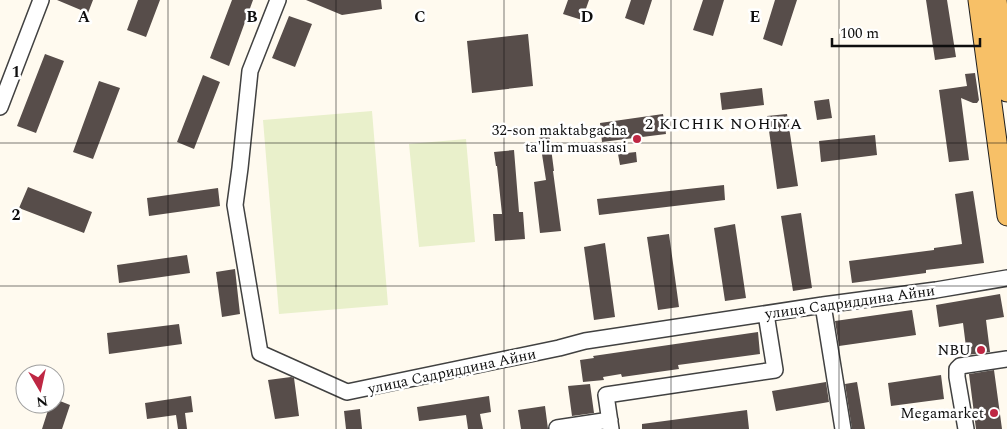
<svg xmlns="http://www.w3.org/2000/svg" width="1007" height="429" font-family="Spectral,serif">
<style>
.pitch{fill:#e9f0cb}
.building{fill:#574d4a}
.lines{fill:none;stroke-linecap:round;stroke-linejoin:round}
.minor-casing{stroke:#414141;stroke-width:18}
.major-casing{stroke:#1f1f1f;stroke-width:21}
.minor{stroke:#fff;stroke-width:15}
.major{stroke:#f7c067;stroke-width:19}
.grid{fill:none;stroke:#0e0e0e;stroke-width:1;stroke-opacity:0.55}
.poi-dot{fill:#be2743;stroke:#fff;stroke-width:2}
.labels{text-anchor:middle;stroke-width:5;stroke-linejoin:round;paint-order:stroke}
.poi-label{font-size:15px;fill:#0e0e0e;stroke:#fff;text-anchor:end}
.street-label{font-size:15px;fill:#0e0e0e;stroke:#fff}
.neighbourhood-label{font-size:16px;letter-spacing:1px;fill:#0e0e0e;stroke:#fff}
.grid-label{font-size:16px;text-anchor:middle;font-weight:bold;fill:#0e0e0e;stroke:#fff;stroke-width:5;stroke-linejoin:round;paint-order:stroke}
</style>
<rect width="100%" height="100%" fill="#fffaef"/>
<!-- pitch -->
<path class="pitch" d="M372 111 388 305 279 314 263 120Z
M466 139 475 242 419 247 409 144Z"/>
<!-- building -->
<path class="building" d="M57 0H93L88 13Z
M138 0H160L146 37 127 30Z
M232 0H253L229 66 210 58Z
M306 0H381L382 9 342 15Z
M568 0H589L582 20 563 14Z
M631 0H652L644 25 625 18Z
M703 0H724L713 36 693 30Z
M775 0H797L782 46 763 39Z
M926 0H947L956 57 935 60Z
M289 16 312 24 295 67 272 58Z
M528 34 533 86 472 93 467 41Z
M45 54 64 61 36 133 17 126Z
M975 73 979 100 977 103H973L961 98 969 160 949 162 939 90 967 86 965 74Z
M203 75 220 82 194 149 177 142Z
M99 81 120 88 93 159 73 152Z
M762 88 764 105 722 110 720 93Z
M829 99 832 118 817 120 814 101Z
M663 114 666 134 602 142 600 123Z
M787 114 798 186 777 189 767 116Z
M549 133 554 171H553L561 231 540 233 534 182 546 180 539 135Z
M875 135 877 155 821 162 819 141Z
M514 150 519 212H523L525 239 495 241 493 214H502L497 166H496L494 152Z
M636 152 637 162 620 165 618 154Z
M724 185 725 200 599 215 597 199Z
M28 187 92 212 84 233 19 208Z
M218 188 220 206 149 216 147 198Z
M973 191 984 263 926 270V273L852 283 849 261 934 250V248L962 244 955 194Z
M801 213 812 288 793 291 781 216Z
M735 224 746 298 725 301 714 228Z
M669 234 679 307 658 310 647 237Z
M605 243 615 317 594 320 584 247Z
M187 255 190 273 119 283 117 265Z
M235 269 240 314 222 317 216 272Z
M1000 294 1004 317 986 320 990 352 967 355 963 323 939 327 936 305Z
M912 310 916 335 839 346 835 321Z
M179 324 182 344 109 354 107 333Z
M758 332 760 354 678 365 679 369 622 377 621 374 603 377 604 380 583 382 580 360 594 358 593 356Z
M994 370 1002 429H976L969 374Z
M941 375 944 399 891 406 888 383Z
M291 377 294 378 299 416 275 419 268 380Z
M826 382 829 402 776 411 772 391Z
M857 382 865 429H852L845 384Z
M590 384 594 413 572 416 568 386Z
M191 396 193 412 185 413 187 429H178L176 415 147 419 145 403Z
M489 396 491 412 480 414 483 429H468L466 415 419 421 417 407Z
M55 399 70 405 62 429H42L50 404H55Z
M545 406 548 429H521L518 410Z
M360 409 362 429H346L344 411Z
M747 410 749 429H642V424Z"/>
<g class="lines">
<!-- minor casing -->
<g class="minor-casing">
<path id="minor" d="M278 0 250 71 240 168 235 205 260 353 347 392 559 348 585 341 823 305 936 290 1007 278
M0 107 41 0
M823 305 843 429
M557 428 610 420
M611 429 606 395 775 370 766 314
M966 429 957 377V369L960 366 1007 359"/>
</g>
<!-- major casing -->
<g class="major-casing">
<path id="major" d="M978 0 1007 216
M997 0 1007 92"/>
</g>
<!-- minor -->
<use href="#minor" class="minor"/>
<!-- major -->
<use href="#major" class="major"/>
</g>
<!-- grid -->
<path class="grid" d="M168 0V429M336 0V429M504 0V429M671 0V429M839 0V429M0 143H1007M0 286H1007"/>
<!-- markers -->
<g class="poi-dot">
<circle cx="637" cy="139" r="5"/>
<circle cx="981" cy="350" r="5"/>
<circle cx="994" cy="413" r="5"/>
</g>
<g class="labels">
<!-- poi labels -->
<g class="poi-label">
<text x="627" y="135">32-son maktabgacha<tspan x="627" dy="17">ta'lim muassasi</tspan></text>
<text x="971" y="355">NBU</text>
<text x="984" y="418">Megamarket</text>
</g>
<!-- street labels -->
<g class="street-label">
<text transform="translate(850 302) rotate(-8)" y="5">улица Садриддина Айни</text>
<text transform="translate(452 371) rotate(-12)" y="5">улица Садриддина Айни</text>
</g>
<!-- neighbourhood labels -->
<g class="neighbourhood-label">
<text x="724" y="129">2 KICHIK NOHIYA</text>
</g>
</g>
<g class="grid-label">
<text x="84" y="22">A</text>
<text x="252" y="22">B</text>
<text x="420" y="22">C</text>
<text x="587" y="22">D</text>
<text x="755" y="22">E</text>
<text x="16" y="77">1</text>
<text x="16" y="220">2</text>
</g>
<!-- north arrow -->
<g transform="translate(40 389) rotate(171)"><circle r="24" fill="#ffffff" stroke="#9f9f9f"/>
<path d="M0-4L9 19L0 12L-9 19Z" fill="#be2743"/>
<text y="-8" font-size="14" font-weight="bold" text-anchor="middle" fill="#0e0e0e">N</text>
</g>
<!-- scale -->
<path d="M832 38v8h148v-8" fill="none" stroke="#0e0e0e" stroke-width="2.5"/>
<text x="840" y="38" font-size="15" fill="#0e0e0e" stroke="#ffffff" stroke-width="4" paint-order="stroke">100 m</text>
</svg>
